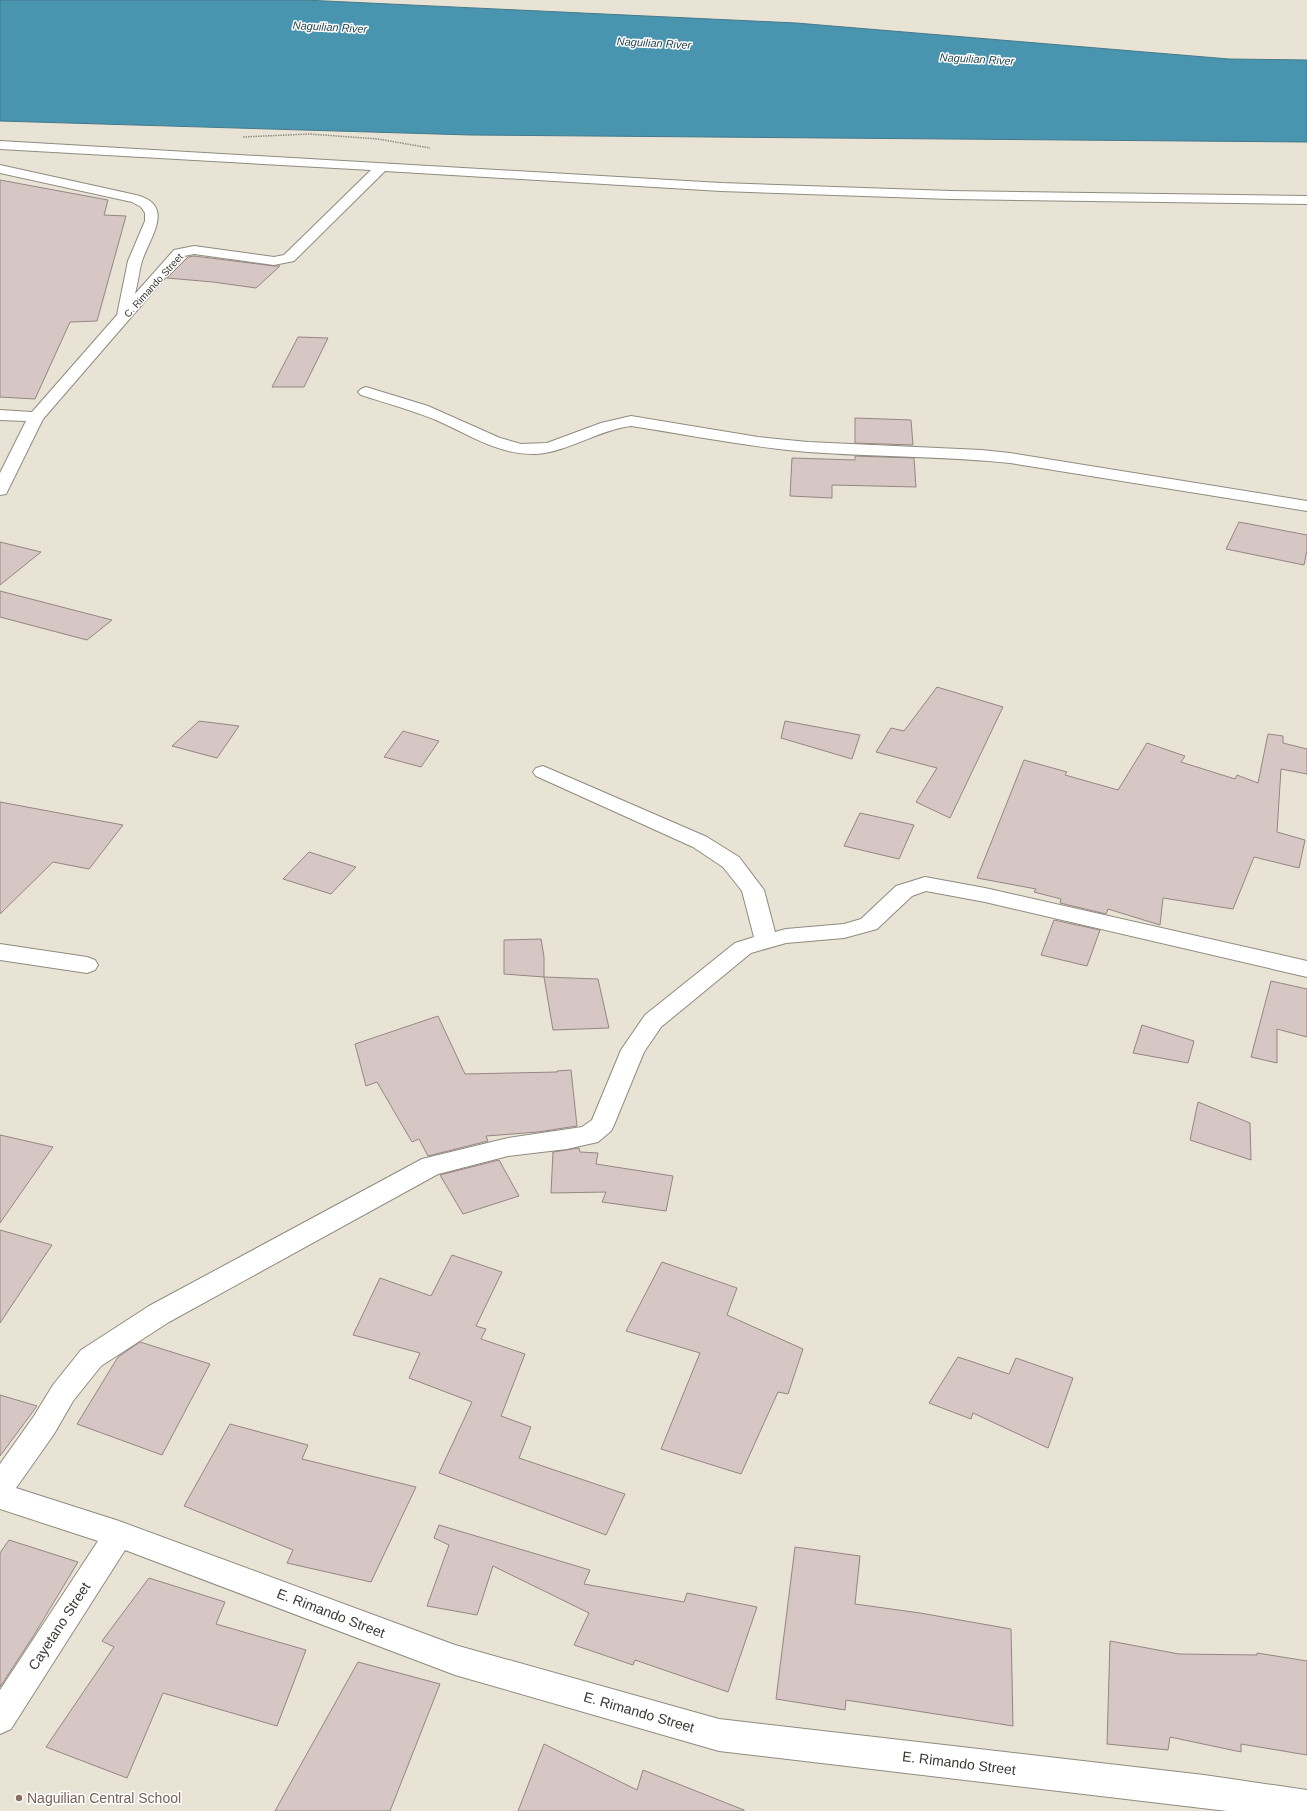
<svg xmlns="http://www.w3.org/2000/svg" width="1307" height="1811" font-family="Arial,sans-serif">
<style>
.water{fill:#4995af;stroke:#44798a}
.building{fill:#d7c7c4;stroke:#958683}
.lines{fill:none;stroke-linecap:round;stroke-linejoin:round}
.minor-casing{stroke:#8f8b7f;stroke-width:2}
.path{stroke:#918d84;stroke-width:1.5;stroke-dasharray:1.5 1;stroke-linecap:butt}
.minor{fill:#fff;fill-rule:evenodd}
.education-dot{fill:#8d6e63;stroke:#fff;stroke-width:1.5}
.labels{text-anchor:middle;stroke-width:3;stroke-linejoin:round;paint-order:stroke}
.far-street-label{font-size:10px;fill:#3a3833;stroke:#fff}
.far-water-label{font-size:11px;font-style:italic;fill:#1c3f4b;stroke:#fff}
.near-street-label{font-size:14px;fill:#3a3833;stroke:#fff}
.near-education-label{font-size:14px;fill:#785e54;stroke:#fff;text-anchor:start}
</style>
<rect width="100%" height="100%" fill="#e8e3d5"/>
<!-- water -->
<path class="water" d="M0 0H304L796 23 1229 59 1307 60V142L471 135 0 121Z"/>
<!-- building -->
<path class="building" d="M0 180 108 200 104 215 126 216 97 321 70 322 35 399 0 397Z
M194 256 274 266H280L256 288 213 282 167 278 188 257Z
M298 337 328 338 304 387H272Z
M855 418 911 420 913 445 855 443Z
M855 456 914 458 916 487 832 485V498L790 496 792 458 855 460Z
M1239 522 1307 535V550L1304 565 1226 549Z
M0 542 41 552 0 585Z
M0 591 112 620 87 640 0 617Z
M937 687 1003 707 950 818 916 802 937 768 876 752 891 728 904 731Z
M199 721 239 726 217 758 172 746Z
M785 721 860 735 852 759 781 738Z
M403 731 439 741 421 767 384 757Z
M1268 734 1283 736V743L1307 749V774L1281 769 1277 832 1305 840 1299 868 1254 857 1233 909 1163 898 1160 925 1108 909 1106 914 1060 903 1061 899 1034 892 1036 889 977 878 1024 760 1067 772 1065 775 1118 790 1147 743 1185 756 1181 762 1235 779 1237 775 1258 783Z
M0 802 123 825 89 869 53 862 0 914Z
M860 813 914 825 899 859 844 846Z
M309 852 356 867 331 894 283 879Z
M1054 920 1100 930 1087 966 1041 955Z
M541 939 544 957V977L504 974V940Z
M544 977 598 979 609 1028 553 1030Z
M1271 981 1307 989V1037L1277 1029V1063L1251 1057Z
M438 1016 465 1074 557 1072V1071L571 1070 577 1126 538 1132 486 1136 488 1141 428 1156 419 1139 412 1142 377 1082 366 1086 355 1044Z
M1142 1025 1194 1041 1188 1063 1133 1053Z
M1198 1102 1250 1123 1251 1160 1190 1140Z
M0 1135 53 1147 0 1223Z
M579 1148 580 1152 598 1153 596 1164 673 1176 666 1211 602 1202 606 1192 551 1193 553 1152Z
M499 1160 519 1196 463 1214 440 1175Z
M0 1230 52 1245 0 1323Z
M452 1255 502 1272 476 1326 486 1329 481 1339 525 1354 501 1416 531 1427 519 1458 625 1494 606 1535 439 1473 472 1402 409 1378 420 1353 353 1335 380 1278 431 1296Z
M662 1262 737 1288 727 1315 803 1349 788 1394 778 1392 741 1474 661 1449 700 1353 626 1331Z
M140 1342 210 1364 162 1455 77 1424 118 1357Z
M958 1357 1009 1374 1016 1358 1073 1378 1048 1448 973 1413 971 1419 929 1403Z
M0 1395 37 1406 0 1456Z
M230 1424 308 1445 302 1459 416 1487 371 1582 287 1563 293 1550 184 1506Z
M439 1525 590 1570 584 1584 684 1602 687 1593 757 1607 728 1692 635 1660 633 1665 574 1645 589 1613 493 1566 477 1615 427 1606 449 1545 434 1538Z
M9 1540 78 1562 34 1635 0 1687V1553Z
M795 1547 860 1556 855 1604 920 1613 1011 1629 1013 1726 846 1700 845 1710 776 1699Z
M149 1578 225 1602 216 1624 306 1650 277 1726 163 1693 127 1778 46 1747 114 1647 102 1641Z
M1110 1641 1179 1654 1257 1655V1653L1307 1661V1755L1241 1744V1752L1170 1737 1168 1750 1107 1744Z
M358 1662 440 1684 390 1811H275Z
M544 1744 637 1790 643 1770 744 1810V1811H518Z"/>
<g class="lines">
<!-- minor casing -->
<g class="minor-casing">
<path id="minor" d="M0 141 721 183 951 191 1307 196V204L951 199 721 191 385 171 294 261 274 265 194 254 184 256 43 419 8 490 6 494 0 495V473L26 421 0 420V410L32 412 117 315 128 261 145 221V213L141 207 132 202 0 173V165L136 195C176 205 150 237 142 261 139 271 138 283 135 294L174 250 194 246 274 257 284 255 371 170 0 149Z
M366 387 428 406 500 438 521 444 547 443 601 423 631 416 758 437 808 442 981 450 1010 453 1307 501V511L1010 463C943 456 875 457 808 452 748 447 690 435 631 426 598 430 569 452 535 454 498 455 468 434 436 420 411 410 386 403 361 395L358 392 361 389Z
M543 766 707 837 739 857 764 890 775 932 786 929 844 924 861 919 896 886 925 877 985 888 1307 961V977L985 902 926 891 912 896 877 929 844 938 786 943 751 953 661 1027 644 1052 614 1125 611 1131 598 1142 589 1144 567 1149 508 1156 438 1174 169 1322 101 1366 73 1401 54 1434 16 1488 119 1521 455 1645 719 1719 1204 1775 1307 1790V1811H1227L719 1751 455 1675 125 1550 11 1729 0 1734V1690L98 1541 0 1509V1464L34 1416 53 1385 81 1350 149 1306 422 1159 508 1138 582 1127 592 1120 621 1050 645 1015 735 943 754 937 742 891 723 867 693 847 536 776 533 772 536 768Z
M0 944 87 957 95 960 98 965 95 970 87 973 0 960Z"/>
</g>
<!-- path -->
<path class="path" d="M243 137 309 134 378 139 430 148"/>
<!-- minor -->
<use href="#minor" class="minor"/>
</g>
<!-- markers -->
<circle class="education-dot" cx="19" cy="1798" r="4"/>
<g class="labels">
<!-- far-street labels -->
<g class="far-street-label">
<text transform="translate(153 285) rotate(-48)" y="4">C. Rimando Street</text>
</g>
<!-- far-water labels -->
<g class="far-water-label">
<text transform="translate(330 27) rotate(3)" y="4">Naguilian River</text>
<text transform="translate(654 43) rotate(3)" y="4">Naguilian River</text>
<text transform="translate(977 59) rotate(3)" y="4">Naguilian River</text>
</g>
<!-- near-street labels -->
<g class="near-street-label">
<text transform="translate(331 1613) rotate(21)" y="5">E. Rimando Street</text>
<text transform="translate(59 1626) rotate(-57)" y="5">Cayetano Street</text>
<text transform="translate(639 1712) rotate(16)" y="5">E. Rimando Street</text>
<text transform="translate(959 1763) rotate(7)" y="5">E. Rimando Street</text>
</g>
<!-- near-education labels -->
<g class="near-education-label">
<text x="27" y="1803">Naguilian Central School</text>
</g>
</g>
</svg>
